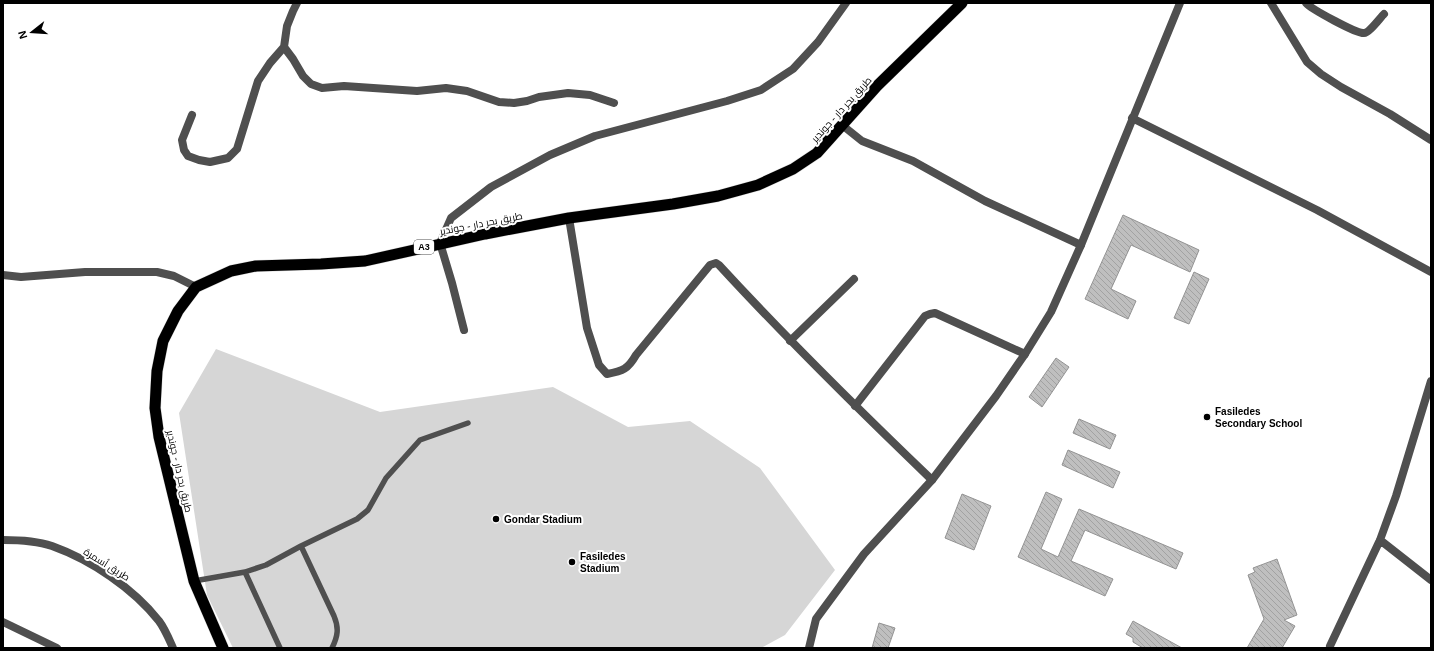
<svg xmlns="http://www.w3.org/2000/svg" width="1434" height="651" font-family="Helvetica,Cairo,sans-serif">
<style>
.pitch{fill:#d6d6d6}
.building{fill:url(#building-back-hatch);stroke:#939393}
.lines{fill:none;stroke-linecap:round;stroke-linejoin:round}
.trunk-casing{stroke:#dbdbdb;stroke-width:12}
.service{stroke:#4f4f4f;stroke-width:5.5}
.minor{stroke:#4f4f4f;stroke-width:8}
.tertiary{stroke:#4f4f4f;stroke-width:8}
.trunk{stroke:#000;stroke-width:11}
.poi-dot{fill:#000;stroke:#fff;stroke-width:1.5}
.labels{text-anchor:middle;stroke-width:4;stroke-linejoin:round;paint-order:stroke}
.shield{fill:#fff;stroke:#4c4c4c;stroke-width:1}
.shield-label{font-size:9px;font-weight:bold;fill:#000}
.street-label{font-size:10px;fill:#000;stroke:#fff}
.poi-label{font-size:10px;font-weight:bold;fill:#000;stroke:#fff;text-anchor:start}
</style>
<defs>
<pattern id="building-back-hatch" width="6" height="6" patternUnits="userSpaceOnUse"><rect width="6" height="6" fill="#bfbfbf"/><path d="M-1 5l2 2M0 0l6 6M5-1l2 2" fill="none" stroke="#a2a2a2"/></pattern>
</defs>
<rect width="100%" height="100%" fill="#fff"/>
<!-- pitch -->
<path class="pitch" d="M216 349 380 412 553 387 628 427 690 421 760 468 835 570 785 635 761 648H233L207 595 179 413Z"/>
<!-- building -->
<path class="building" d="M1123 215 1199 250 1190 272 1131 245 1111 289 1136 301 1128 319 1085 299Z
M1194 272 1209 279 1189 324 1174 318Z
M1056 358 1069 367 1042 407 1029 397Z
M1079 419 1116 435 1110 449 1073 433Z
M1068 450 1120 472 1113 488 1062 465Z
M1046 492 1062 499 1041 549 1058 557 1079 509 1183 553 1176 569 1085 530 1071 561 1113 579 1105 596 1018 557Z
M962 494 991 506 974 550 945 538Z
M1277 559 1297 615 1284 620 1295 626 1282 648H1247L1264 619 1248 575 1255 572 1253 568Z
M1133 621 1182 648H1143L1133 642V638L1126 634Z
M879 623 895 628 888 648H872Z"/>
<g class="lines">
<!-- trunk casing -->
<g class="trunk-casing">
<path id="trunk" d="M223 648 194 581 159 437 155 408 157 371 163 341 178 311 196 287 231 271 256 266 321 264 365 261 485 234 569 218 673 204 718 196 758 185 793 169 817 153 877 86 962 3"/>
</g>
<!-- service -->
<path class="service" d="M301 546 334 616C339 628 338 636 332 648
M245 572 280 648
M194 581 245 572 266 565 301 546 357 519 368 510 386 478 420 440 468 423"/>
<!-- minor -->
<path class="minor" d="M1271 3 1307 62 1321 74 1341 87 1390 114 1431 140
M1306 3C1311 9 1357 34 1364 33 1369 33 1380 18 1384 14
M284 47 293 59 303 76 311 84 322 88 344 86 417 91 446 88 467 91 499 102 514 103 527 101 539 97 568 93 590 95 614 103
M192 115 182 140 184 150 188 156 199 160 210 162 228 158 237 149 258 81 270 63 284 47 287 26 293 11 297 3
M1132 118 1317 210 1431 272
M842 125 862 141 913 161 985 201 1081 245
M569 218 587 328 599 365 607 374C623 371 628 369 636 355L710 265 716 263 719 265C787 339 859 410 932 480
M440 243 452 283 464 330
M3 275 21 277 85 272H157L174 276 196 287
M790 341 854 279
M855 406 925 316 930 314 935 313 1025 354
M1380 540 1431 580
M3 622 57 648
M1330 646 1380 540 1396 496 1431 381"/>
<!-- tertiary -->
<path class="tertiary" d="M440 243 451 218 491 187 550 155 595 136 727 101 761 90 793 69 818 42 846 3
M3 540C18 540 37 541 52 546 91 560 133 588 159 621 165 629 169 639 173 648
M809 648 816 619 864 554 932 480 996 396 1025 354 1051 312 1081 245 1180 3"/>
<!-- trunk -->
<use href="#trunk" class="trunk"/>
</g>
<!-- markers -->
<g class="poi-dot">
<circle cx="1207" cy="417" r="4"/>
<circle cx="496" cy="519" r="4"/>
<circle cx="572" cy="562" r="4"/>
</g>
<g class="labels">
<!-- shield labels -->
<rect class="shield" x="414" y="240" width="20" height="14" rx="3"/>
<g class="shield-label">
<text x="424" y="250">A3</text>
</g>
<!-- street labels -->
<g class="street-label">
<text transform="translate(841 109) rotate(-48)" y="4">طريق بحر دار - جوندير</text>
<text transform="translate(481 223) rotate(-11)" y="4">طريق بحر دار - جوندير</text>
<text transform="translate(180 471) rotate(77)" y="4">طريق بحر دار - جوندير</text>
<text transform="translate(107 564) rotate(32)" y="4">طريق أسمرة</text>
</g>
<!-- poi labels -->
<g class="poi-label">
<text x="1215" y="415">Fasiledes<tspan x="1215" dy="12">Secondary School</tspan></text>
<text x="504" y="523">Gondar Stadium</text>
<text x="580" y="560">Fasiledes<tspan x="580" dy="12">Stadium</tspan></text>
</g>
</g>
<!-- border -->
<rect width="1434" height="651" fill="none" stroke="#000000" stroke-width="8"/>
<!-- north arrow -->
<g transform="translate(32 32) rotate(253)" stroke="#ffffff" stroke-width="3" paint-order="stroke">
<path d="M0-3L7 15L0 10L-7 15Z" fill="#000000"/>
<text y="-6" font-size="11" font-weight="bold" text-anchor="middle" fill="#000000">N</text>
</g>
</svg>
